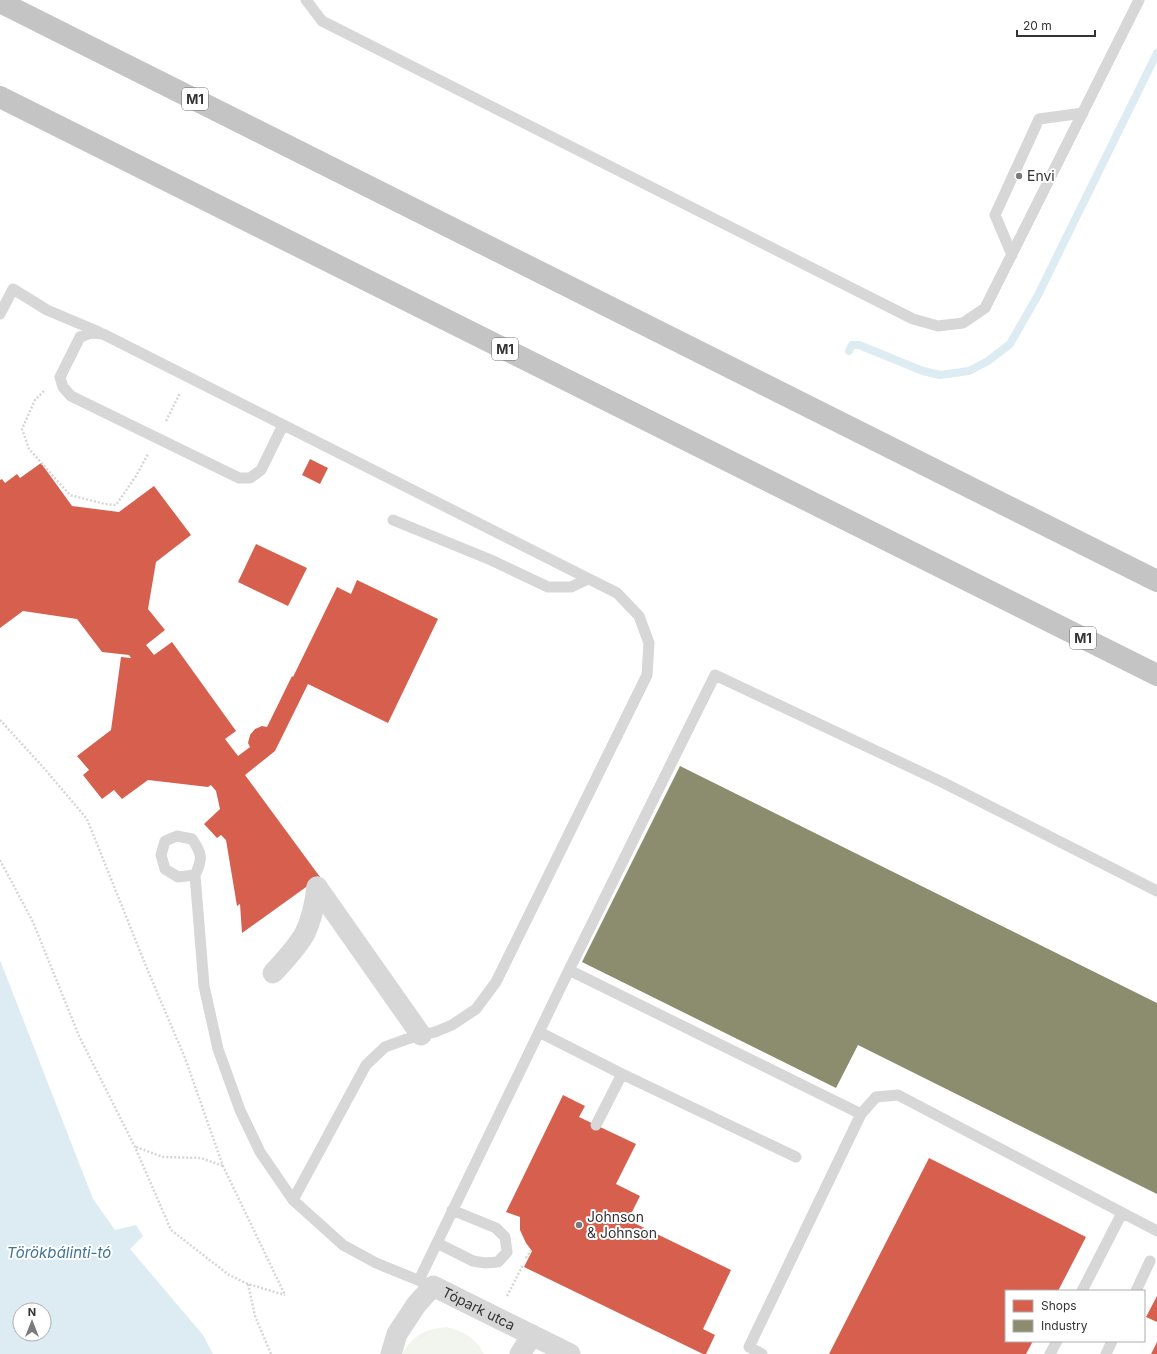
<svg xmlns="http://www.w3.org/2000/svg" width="1157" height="1354" font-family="Inter,sans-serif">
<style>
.green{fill:#f1f5ed}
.water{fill:#ddebf3;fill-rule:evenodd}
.shops{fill:#d6604d}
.industry{fill:#8c8c6e}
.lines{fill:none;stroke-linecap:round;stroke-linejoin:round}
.stream{stroke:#ddebf3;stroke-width:8}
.path{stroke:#d6d6d6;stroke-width:2.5;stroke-dasharray:2 2;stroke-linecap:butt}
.service{stroke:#d7d7d7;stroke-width:11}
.minor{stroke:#d7d7d7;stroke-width:21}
.motorway{stroke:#c4c4c4;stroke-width:22}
.poi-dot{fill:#7a7a7a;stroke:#fff;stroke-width:1.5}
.labels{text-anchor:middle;stroke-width:4;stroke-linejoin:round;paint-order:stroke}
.shield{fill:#fff;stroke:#707070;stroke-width:1}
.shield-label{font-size:13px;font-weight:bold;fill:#333}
.poi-label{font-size:14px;fill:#333;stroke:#fff;text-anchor:start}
.street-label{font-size:14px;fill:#333;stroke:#fff}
.water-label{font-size:15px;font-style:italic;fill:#3f7597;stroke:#fff}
</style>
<rect width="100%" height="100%" fill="#fff"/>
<!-- green -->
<path class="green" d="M447 1327C463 1331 476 1338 484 1354H402C414 1335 424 1329 447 1327Z"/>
<!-- water -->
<path class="water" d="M0 960 93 1199 115 1230 136 1225 143 1236 130 1249 203 1335 213 1354H0ZM20 1310H44V1334H20Z"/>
<!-- shops -->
<path class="shops" d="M310 459 328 468 320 484 302 475Z
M41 463 72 506 119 512 154 486 191 535 156 562 148 609 165 630 146 645 154 655 172 642 236 731 225 739 238 756 250 747 248 743 250 735 255 729 262 726 267 727 292 676 293 677 337 587 351 594 357 580 438 619 388 723 308 684 275 751 245 775 320 877 242 933 240 904 237 906 226 840 221 835 217 838 204 824 220 809 216 791 211 785 208 787 148 780 122 799 114 790 102 799 83 775 89 770 77 756 111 730 121 657 131 658 129 655 102 652 77 619 23 611 0 628V480L2 479 5 483 17 474 20 478Z
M256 544 307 568 288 606 238 582Z
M563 1095 585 1106 579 1117 636 1144 616 1184 640 1196 628 1220 731 1270 703 1329 715 1335 706 1354H703L524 1267 532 1251 526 1243 520 1230V1217L506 1212Z
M929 1158 1086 1237 1058 1291H1006V1341H1033L1026 1354H829Z
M1157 1296V1322L1146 1317Z
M1157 1342V1354H1151Z"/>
<!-- industry -->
<path class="industry" d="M680 766 1157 1003V1194L858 1045 836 1088 582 962Z"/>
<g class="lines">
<!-- stream -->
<path class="stream" d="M849 351 852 345H859L923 371 940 375 969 371 988 361 1010 344 1038 295 1157 53"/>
<!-- path -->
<path class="path" d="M44 391 35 400 22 429 29 449 70 495 105 504 116 505 136 476 148 454
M166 421 180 393
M0 720 43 767 87 819 148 971 185 1058 223 1166 285 1295
M0 860 33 922 79 1036 135 1147 171 1230 229 1275 248 1284 285 1295
M136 1147 163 1157 201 1158 223 1166
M526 1258 531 1250
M248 1284 255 1316 271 1354
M507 1296 523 1265"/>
<!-- service -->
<path class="service" d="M306 0 322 21 913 319 938 326 963 323 985 308 1139 0
M1012 255 995 215 1039 119 1083 113
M0 314 13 289 47 310 99 332
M283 425 261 470 250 478H239L71 396 63 387 60 377 80 337 91 333 103 334 617 593 639 616 649 643 647 675 496 982 476 1009 452 1025 435 1032 407 1039 385 1047 366 1065 293 1200
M393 520 491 560 548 587H571L588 579
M195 875 178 877 165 869 161 855 165 841 177 836 192 839C202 853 203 859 195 875L204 986 218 1049 240 1110 260 1152 293 1200 343 1245 376 1263 425 1283
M569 970 861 1114
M539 1032 622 1074 796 1157
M596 1125 622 1074
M437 1243 473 1261 485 1263 498 1262 507 1252 505 1237 496 1228 452 1210
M419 1280 569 970 715 675 942 782 1157 891
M1082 1291 1122 1213
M1136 1291 1150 1261
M762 1354 749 1347 861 1114 876 1097 898 1095 1157 1231
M1050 1354 1057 1341
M1106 1354 1112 1341"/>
<!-- minor -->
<g class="minor">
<path d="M317 887 421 1035"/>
<path d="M273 973C284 961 297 948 305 933 312 919 315 903 317 887"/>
<path id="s1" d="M391 1354 397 1334 416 1305 433 1286 570 1354"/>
<path d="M520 1354 532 1335"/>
</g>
<!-- motorway -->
<path class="motorway" d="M0 2 1157 581
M0 97 1157 675"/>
</g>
<!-- markers -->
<g class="poi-dot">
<circle cx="1019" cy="176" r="4"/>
<circle cx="579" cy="1225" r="4"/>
</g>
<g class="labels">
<!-- shield labels -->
<g class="shield">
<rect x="182" y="88" width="26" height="22" rx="3"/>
<rect x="492" y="338" width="26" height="22" rx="3"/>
<rect x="1070" y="627" width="26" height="22" rx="3"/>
</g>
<g class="shield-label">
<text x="195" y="104">M1</text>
<text x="505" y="354">M1</text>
<text x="1083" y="643">M1</text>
</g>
<!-- poi labels -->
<g class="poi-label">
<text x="1027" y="181">Envi</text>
<text x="587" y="1222">Johnson<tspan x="587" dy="16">&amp; Johnson</tspan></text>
</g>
<!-- street labels -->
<g class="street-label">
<text dy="5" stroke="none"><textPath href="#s1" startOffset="132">Tópark utca</textPath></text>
</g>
<!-- water labels -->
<g class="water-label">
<text x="59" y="1258">Törökbálinti-tó</text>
</g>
</g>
<!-- legend -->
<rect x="1005" y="1290" width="140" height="52" fill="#ffffff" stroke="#adadad"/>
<rect x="1013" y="1300" width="20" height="12" fill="#d6604d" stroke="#adadad"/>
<text x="1041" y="1310" font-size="12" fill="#333333">Shops</text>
<rect x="1013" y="1320" width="20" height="12" fill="#8c8c6e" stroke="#adadad"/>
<text x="1041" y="1330" font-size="12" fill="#333333">Industry</text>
<!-- north arrow -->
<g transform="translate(32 1322)"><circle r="19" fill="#ffffff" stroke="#adadad"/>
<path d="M0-3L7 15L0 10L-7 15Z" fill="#7a7a7a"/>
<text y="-6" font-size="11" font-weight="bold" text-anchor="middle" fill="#333333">N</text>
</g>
<!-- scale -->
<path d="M1017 30v6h78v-6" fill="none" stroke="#333333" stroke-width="2"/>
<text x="1023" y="30" font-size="12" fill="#333333" stroke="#ffffff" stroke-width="3" paint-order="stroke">20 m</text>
</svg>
